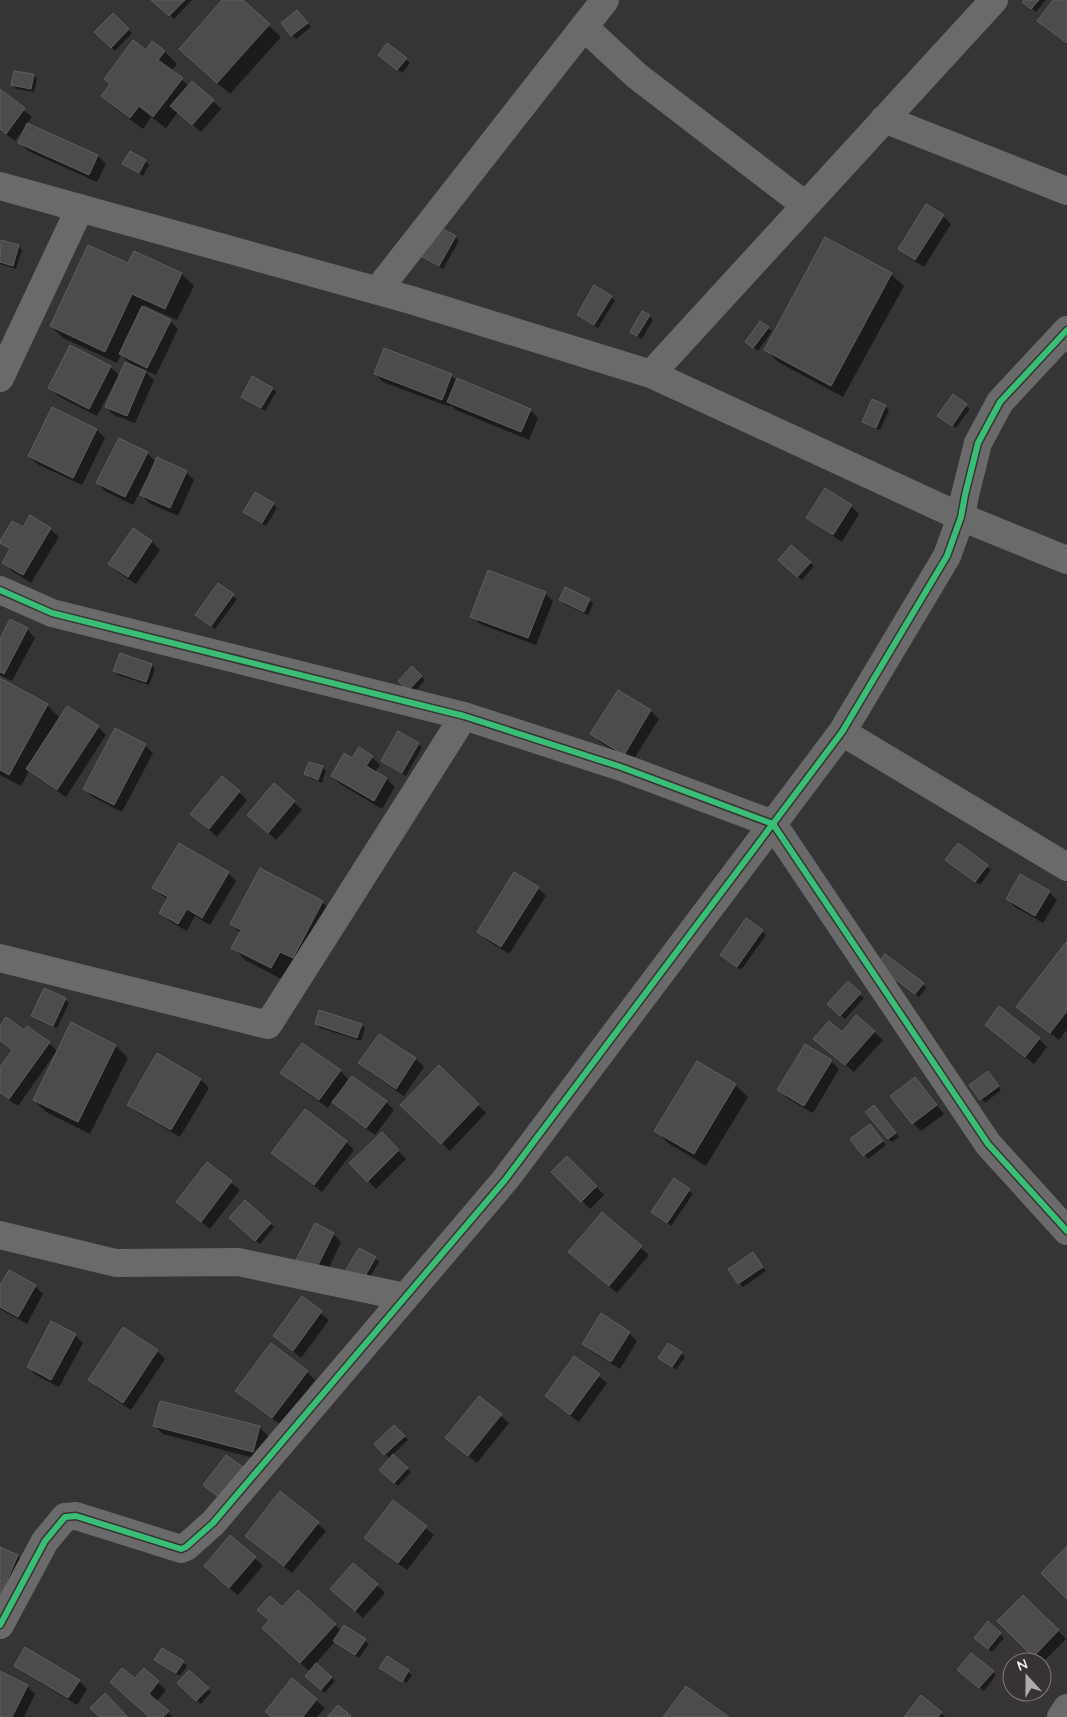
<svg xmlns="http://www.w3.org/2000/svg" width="1067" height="1717" font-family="Quicksand,sans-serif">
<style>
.shadow{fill:#0007}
.building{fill:#4d4b4b;stroke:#605e5e}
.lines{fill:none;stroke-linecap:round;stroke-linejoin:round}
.minor{stroke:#6b6a6a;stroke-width:28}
.cycleway-casing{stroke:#373333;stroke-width:9}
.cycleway{stroke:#3abd76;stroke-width:6}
</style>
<rect width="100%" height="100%" fill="#363434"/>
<!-- shadow -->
<path class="shadow" d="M153 0H192L174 19Z
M223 0H241L281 37 230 94 192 61Z
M1025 0H1046L1036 12 1028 5Z
M113 15 132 33 115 51 96 32Z
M301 16 311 27 296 39 292 35Z
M152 43 165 52 177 64 171 71 189 86 213 101 221 109 201 132 178 112 166 128 151 117 143 129 115 108 103 96Z
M383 58 406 59 410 63 402 73Z
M33 75 37 79 34 92 16 89 13 85Z
M0 91 32 117 15 141 0 130Z
M28 125 98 156 106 164 97 182 28 151 20 143Z
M145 161 149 165 143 176 124 164Z
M943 216 951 224 924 267 908 257 900 249Z
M455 237 459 241 443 269 422 256Z
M2 242 19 247 22 250 16 269 0 264V248Z
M129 265 182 274 194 286 177 320 144 305 143 308 170 321 178 329 156 375 144 370 154 380 135 423 114 415 106 407 118 381 116 380 97 416 58 396 50 388 110 367 120 376 132 366 121 355 117 363 63 338 51 326Z
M891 274 904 286 843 397 778 362 766 350Z
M611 297 615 300 598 328 578 315Z
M649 316 653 320 642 339 632 332Z
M768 328 772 331 758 351 747 342Z
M375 374 451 375 457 381 530 410 538 418 529 440 456 410 451 405 450 407 383 382Z
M273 389 276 392 265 411 242 397Z
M953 396 970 409 956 428 943 419Z
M885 406 889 410 880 430 867 425 864 421Z
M53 408 97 430 105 438 82 485 37 464 29 456Z
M147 453 156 462 186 472 194 480 178 516 149 503 141 495 147 482 145 481 133 505 105 491 97 483Z
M825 490 851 506 859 514 842 542 816 525 808 517Z
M273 504 277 508 266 526 245 512Z
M30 517 50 529 59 537 31 583 12 571 4 563 10 551 1 542 23 529Z
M134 530 152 542 160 550 136 584 118 572 110 564Z
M780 560 810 563 814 566 802 580Z
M219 585 237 599 215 629 196 615Z
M565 589 590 600 593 604 588 615 564 604 560 600Z
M545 593 553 601 536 645 480 624 472 616Z
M27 629 35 638 12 681 0 675V641Z
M152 665 155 669 149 685 118 675 115 671Z
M412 668 425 680 413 694 400 681Z
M0 679 47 705 59 717 56 723 57 724 98 727 106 735 66 797 36 777 29 771 21 786 0 775Z
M618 692 651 711 659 719 632 762 600 742 592 734Z
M418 744 422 747 406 776 382 761Z
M145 745 153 753 122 812 93 797 85 789Z
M372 757 380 765 375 772 387 779 395 787 382 809 340 784 332 776 353 760Z
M310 763 323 768 326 771 322 783 310 778 306 774Z
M239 792 247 800 217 837 192 814Z
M294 802 302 810 276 840 248 815Z
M958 845 991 870 980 885 951 863Z
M228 873 236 881 210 925 195 916 187 931 169 921 161 912 168 900 153 888Z
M538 888 546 896 509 954 487 940 479 932Z
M1049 892 1057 900 1043 923 1015 907 1007 899Z
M322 902 334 914 283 980 245 960 233 947 240 933 232 924Z
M747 920 766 935 741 970 726 958Z
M1067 943V1029L1059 1040 1018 1007Z
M881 968 923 984 926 988 919 997Z
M848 983 864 998 845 1019 829 1004Z
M65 999 69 1003 57 1028 36 1019 33 1015Z
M856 1016 883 1040 854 1072 823 1047 842 1033Z
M316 1024 361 1025 365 1028 361 1041 320 1028Z
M986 1025 1039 1039 1047 1047 1034 1064Z
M0 1028 25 1031 49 1043 58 1052 116 1046 128 1058 90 1134 46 1112 34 1100 58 1053 56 1052 18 1106 0 1094V1070L13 1051 0 1042Z
M379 1035 416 1059 424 1067 404 1096 368 1071 360 1063Z
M158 1055 201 1080 209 1088 180 1137 137 1112 129 1104Z
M831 1061 839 1069 813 1113 787 1098 779 1090Z
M697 1063 735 1085 748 1097 706 1166 668 1143 656 1130Z
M439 1067 486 1113 450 1151 402 1105Z
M340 1070 348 1079 345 1083 386 1102 394 1110 375 1135 342 1110 332 1101 328 1108 290 1081 282 1073Z
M991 1076 1001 1090 985 1103 981 1099Z
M915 1079 944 1114 921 1131 913 1123Z
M878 1110 899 1137 892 1142 888 1139Z
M873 1129 886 1145 868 1159 852 1139Z
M382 1134 406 1159 376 1189 351 1163Z
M346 1142 354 1150 322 1192 281 1161 273 1153Z
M567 1157 604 1195 590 1209 553 1172Z
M207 1163 240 1190 210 1229 177 1202Z
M675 1180 693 1194 671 1226 656 1215Z
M602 1214 649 1255 617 1293 578 1260Z
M234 1222 270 1223 274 1227 260 1244Z
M333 1234 341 1242 323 1281 304 1272Z
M753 1254 766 1271 743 1287 739 1283Z
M375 1258 379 1262 365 1285 349 1276Z
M35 1286 43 1294 27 1324 0 1309V1288Z
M302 1298 329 1320 301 1358 274 1336Z
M629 1333 637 1341 620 1369 591 1351 583 1343Z
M75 1335 83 1343 59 1387 36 1375 28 1367Z
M157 1351 165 1359 131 1410 98 1388 90 1380Z
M681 1353 685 1357 676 1370 660 1358Z
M575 1357 607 1383 579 1422 554 1404 546 1396Z
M307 1372 315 1380 281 1425 245 1399 237 1391Z
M479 1398 509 1423 477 1463 455 1445Z
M161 1402 260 1428 268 1436 261 1460 163 1434 155 1426Z
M394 1426 408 1440 389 1458 375 1444Z
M393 1456 411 1472 398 1486 381 1470Z
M280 1493 326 1531 292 1573 246 1535Z
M393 1502 434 1535 407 1570 373 1545 365 1537Z
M0 1549 18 1556 26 1564 3 1617Z
M255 1558 263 1566 238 1595 213 1574Z
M353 1564 385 1593 363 1618 340 1597Z
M298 1591 341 1631 344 1626 369 1644 359 1658 335 1642 315 1664 335 1681 325 1693 310 1680V1672L272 1636 282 1609Z
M1024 1596 1066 1639 1042 1663 998 1621Z
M988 1623 1004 1638 992 1652 979 1642Z
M387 1657 412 1675 407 1683 383 1669Z
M156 1660 183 1662 187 1666 180 1676Z
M16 1665 79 1681 87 1689 77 1705 24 1673Z
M144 1670 166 1690 156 1702 173 1717H150L111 1682 135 1680Z
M189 1672 211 1692 201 1704 178 1683Z
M993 1672 996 1675 984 1691 963 1673Z
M0 1673 27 1686 35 1694 24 1717H0Z
M292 1680 325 1708 317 1717H272Z
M922 1697 941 1713 945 1717H906Z"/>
<!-- building -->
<path class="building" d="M151 0H185L169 16Z
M222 0H243L270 24 217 83 179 49Z
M1024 0H1039L1031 9 1022 2Z
M1053 0H1067V43L1037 21Z
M297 10 308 23 291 36 281 23Z
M113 13 129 29 111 48 94 32Z
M133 40 146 50 152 41 165 51 158 60 183 78 153 117 139 106 130 118 101 96 110 84 104 79Z
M387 43 407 58 397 70 378 55Z
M14 71 34 74 31 89 11 85Z
M192 81 214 100 192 125 170 106Z
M0 89 25 108 6 134 0 129Z
M27 123 98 155 89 175 18 143Z
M130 151 146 160 139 173 122 164Z
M926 204 944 215 915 260 898 249Z
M438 226 456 236 439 266 421 256Z
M825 237 892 273 831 386 764 350Z
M1 240 19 245 13 266 0 262Z
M88 245 128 263 134 251 182 273 165 309 132 294 105 352 50 326Z
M594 285 612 296 594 325 577 315Z
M142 306 171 320 147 368 119 354Z
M642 311 650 315 637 336 630 332Z
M760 321 769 327 753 348 745 342Z
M70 345 111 366 89 409 48 388Z
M384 348 452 374 442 400 374 374Z
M125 362 146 371 127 416 105 407Z
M252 376 273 388 261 408 241 397Z
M457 378 531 409 521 432 447 402Z
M953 394 967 404 952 426 937 416Z
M872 399 886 405 876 428 862 422Z
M52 407 97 429 73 478 28 456Z
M119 438 148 452 125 497 96 483Z
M157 457 187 471 170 508 140 495Z
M825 488 852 505 833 535 806 518Z
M255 492 274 503 262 523 243 512Z
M30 515 51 528 23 575 2 563 10 549 0 543V541L12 521 23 527Z
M133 528 152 541 128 577 108 564Z
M791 545 811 562 797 577 778 560Z
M488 570 546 592 528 638 470 617Z
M218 583 234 594 211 626 195 615Z
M565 587 590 599 584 612 559 600Z
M10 619 28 628 4 674 0 672V639Z
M120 653 152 664 146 682 113 671Z
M412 666 422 676 408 691 398 681Z
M0 678 48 704 9 775 0 770Z
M618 690 651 710 624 755 590 734Z
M67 706 99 726 57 790 26 769Z
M115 728 146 744 114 805 83 789Z
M398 731 419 743 402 773 381 761Z
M359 747 373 756 366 766 387 778 374 801 331 776 344 753 352 758Z
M309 762 323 766 318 780 304 774Z
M222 776 240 791 209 829 190 814Z
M274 783 295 801 268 833 247 815Z
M179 843 229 872 202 918 187 909 178 924 159 913 168 897 152 888Z
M958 843 988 865 975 882 945 860Z
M260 868 323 901 293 958 280 952 271 968 231 948 241 930 230 924Z
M514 872 539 887 501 947 477 932Z
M1020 874 1050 891 1035 916 1006 899Z
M746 918 763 930 737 967 720 955Z
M1067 941V1011L1050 1033 1016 1007Z
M885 954 924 983 915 994 876 965Z
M848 981 861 993 840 1016 827 1004Z
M44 988 66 998 53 1026 31 1016Z
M999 1006 1040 1038 1025 1057 985 1025Z
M319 1010 362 1024 357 1038 315 1024Z
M856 1015 875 1031 845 1065 813 1039 829 1021 842 1032Z
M6 1017 24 1030 27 1026 50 1042 9 1099 0 1093V1067L12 1050 0 1041V1026Z
M71 1022 116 1045 78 1122 33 1100Z
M379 1034 416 1058 396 1089 358 1063Z
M302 1043 341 1070 319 1100 280 1073Z
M805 1044 832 1060 804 1106 777 1090Z
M157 1053 201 1079 171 1130 127 1105Z
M697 1061 736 1084 694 1154 654 1131Z
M439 1065 479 1104 441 1144 400 1105Z
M988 1071 999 1086 980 1100 969 1085Z
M352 1076 387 1101 366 1128 332 1102Z
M915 1077 937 1105 912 1124 890 1096Z
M874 1105 896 1133 888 1139 865 1112Z
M305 1109 347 1141 314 1185 271 1153Z
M870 1124 883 1141 863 1156 850 1139Z
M382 1132 399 1150 367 1182 349 1163Z
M567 1156 597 1186 581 1202 551 1172Z
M207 1162 232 1181 201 1222 176 1202Z
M674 1178 690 1189 667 1223 651 1212Z
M245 1200 271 1223 255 1241 229 1218Z
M602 1212 642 1246 609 1286 568 1252Z
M315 1223 334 1233 314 1273 294 1264Z
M359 1248 376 1257 361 1283 344 1273Z
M753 1252 763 1267 738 1284 728 1269Z
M9 1270 36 1285 18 1317 0 1307V1285Z
M302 1296 322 1311 293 1351 273 1336Z
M601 1313 630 1332 611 1362 582 1344Z
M51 1321 76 1334 51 1380 27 1367Z
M123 1327 158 1350 123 1403 88 1380Z
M271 1343 308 1371 272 1418 235 1391Z
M668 1343 682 1352 672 1367 658 1358Z
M574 1356 600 1374 570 1415 545 1396Z
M479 1396 502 1414 468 1456 445 1438Z
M160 1401 260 1426 253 1452 153 1426Z
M394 1425 405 1436 384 1455 374 1444Z
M393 1454 408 1468 394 1483 379 1470Z
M226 1455 243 1467 220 1498 203 1485Z
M280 1491 319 1522 284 1566 245 1536Z
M393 1500 427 1526 398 1563 364 1538Z
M230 1535 256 1557 229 1588 204 1566Z
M1067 1546V1599L1041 1573Z
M0 1547 18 1555 0 1597Z
M353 1563 378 1584 355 1611 330 1589Z
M298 1590 336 1624 300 1663 262 1628 269 1620 257 1610 270 1596 282 1607Z
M1023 1595 1059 1630 1033 1657 997 1621Z
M988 1621 1001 1633 988 1649 974 1638Z
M344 1625 366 1639 355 1655 333 1641Z
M25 1647 80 1680 68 1698 14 1666Z
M162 1648 184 1661 176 1673 154 1660Z
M971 1653 994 1671 979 1688 957 1670Z
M387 1656 409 1670 402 1682 379 1668Z
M316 1663 332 1677 321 1690 305 1676Z
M122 1668 135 1678 144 1668 159 1681 149 1694 169 1711 163 1717H149L110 1682Z
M189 1670 209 1688 196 1701 177 1683Z
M0 1671 28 1685 12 1717H0Z
M292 1678 317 1699 303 1717H272L265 1712Z
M686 1686 729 1717H663Z
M105 1693 128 1717H99L90 1708Z
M921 1695 942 1712 938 1717H904Z
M338 1705 351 1716 350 1717H327Z"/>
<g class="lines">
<!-- minor -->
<path class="minor" d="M584 27 637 76 805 205
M884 119 1067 191
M0 186 411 300 651 374 961 517 1067 560
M377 291 605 0
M651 374 994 0
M0 378 80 208
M0 590 52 613 464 716 621 767 773 824 988 1144 1067 1231
M842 732 1067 867
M0 958 268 1025 464 716
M0 1235 116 1263 238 1262 405 1297
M0 1625 45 1541 65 1517 76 1516 181 1549 186 1547 213 1523 505 1180 842 732 947 556 961 517 965 495 978 443 1000 402 1067 330
M1061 1717 1067 1708"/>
<!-- cycleway casing -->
<g class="cycleway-casing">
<path id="cycleway" d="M0 590 52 613 464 716 621 767 773 824 988 1144 1067 1231
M0 1625 45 1541 65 1517 76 1516 181 1549 186 1547 213 1523 505 1180 842 732 947 556 961 517 965 495 978 443 1000 402 1067 330"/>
</g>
<!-- cycleway -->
<use href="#cycleway" class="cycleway"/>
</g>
<!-- north arrow -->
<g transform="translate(1027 1677) rotate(339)"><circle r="24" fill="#373333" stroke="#807d7d"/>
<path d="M0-4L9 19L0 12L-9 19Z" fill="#adabab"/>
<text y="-8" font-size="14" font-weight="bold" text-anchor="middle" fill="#edebeb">N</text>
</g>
</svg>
